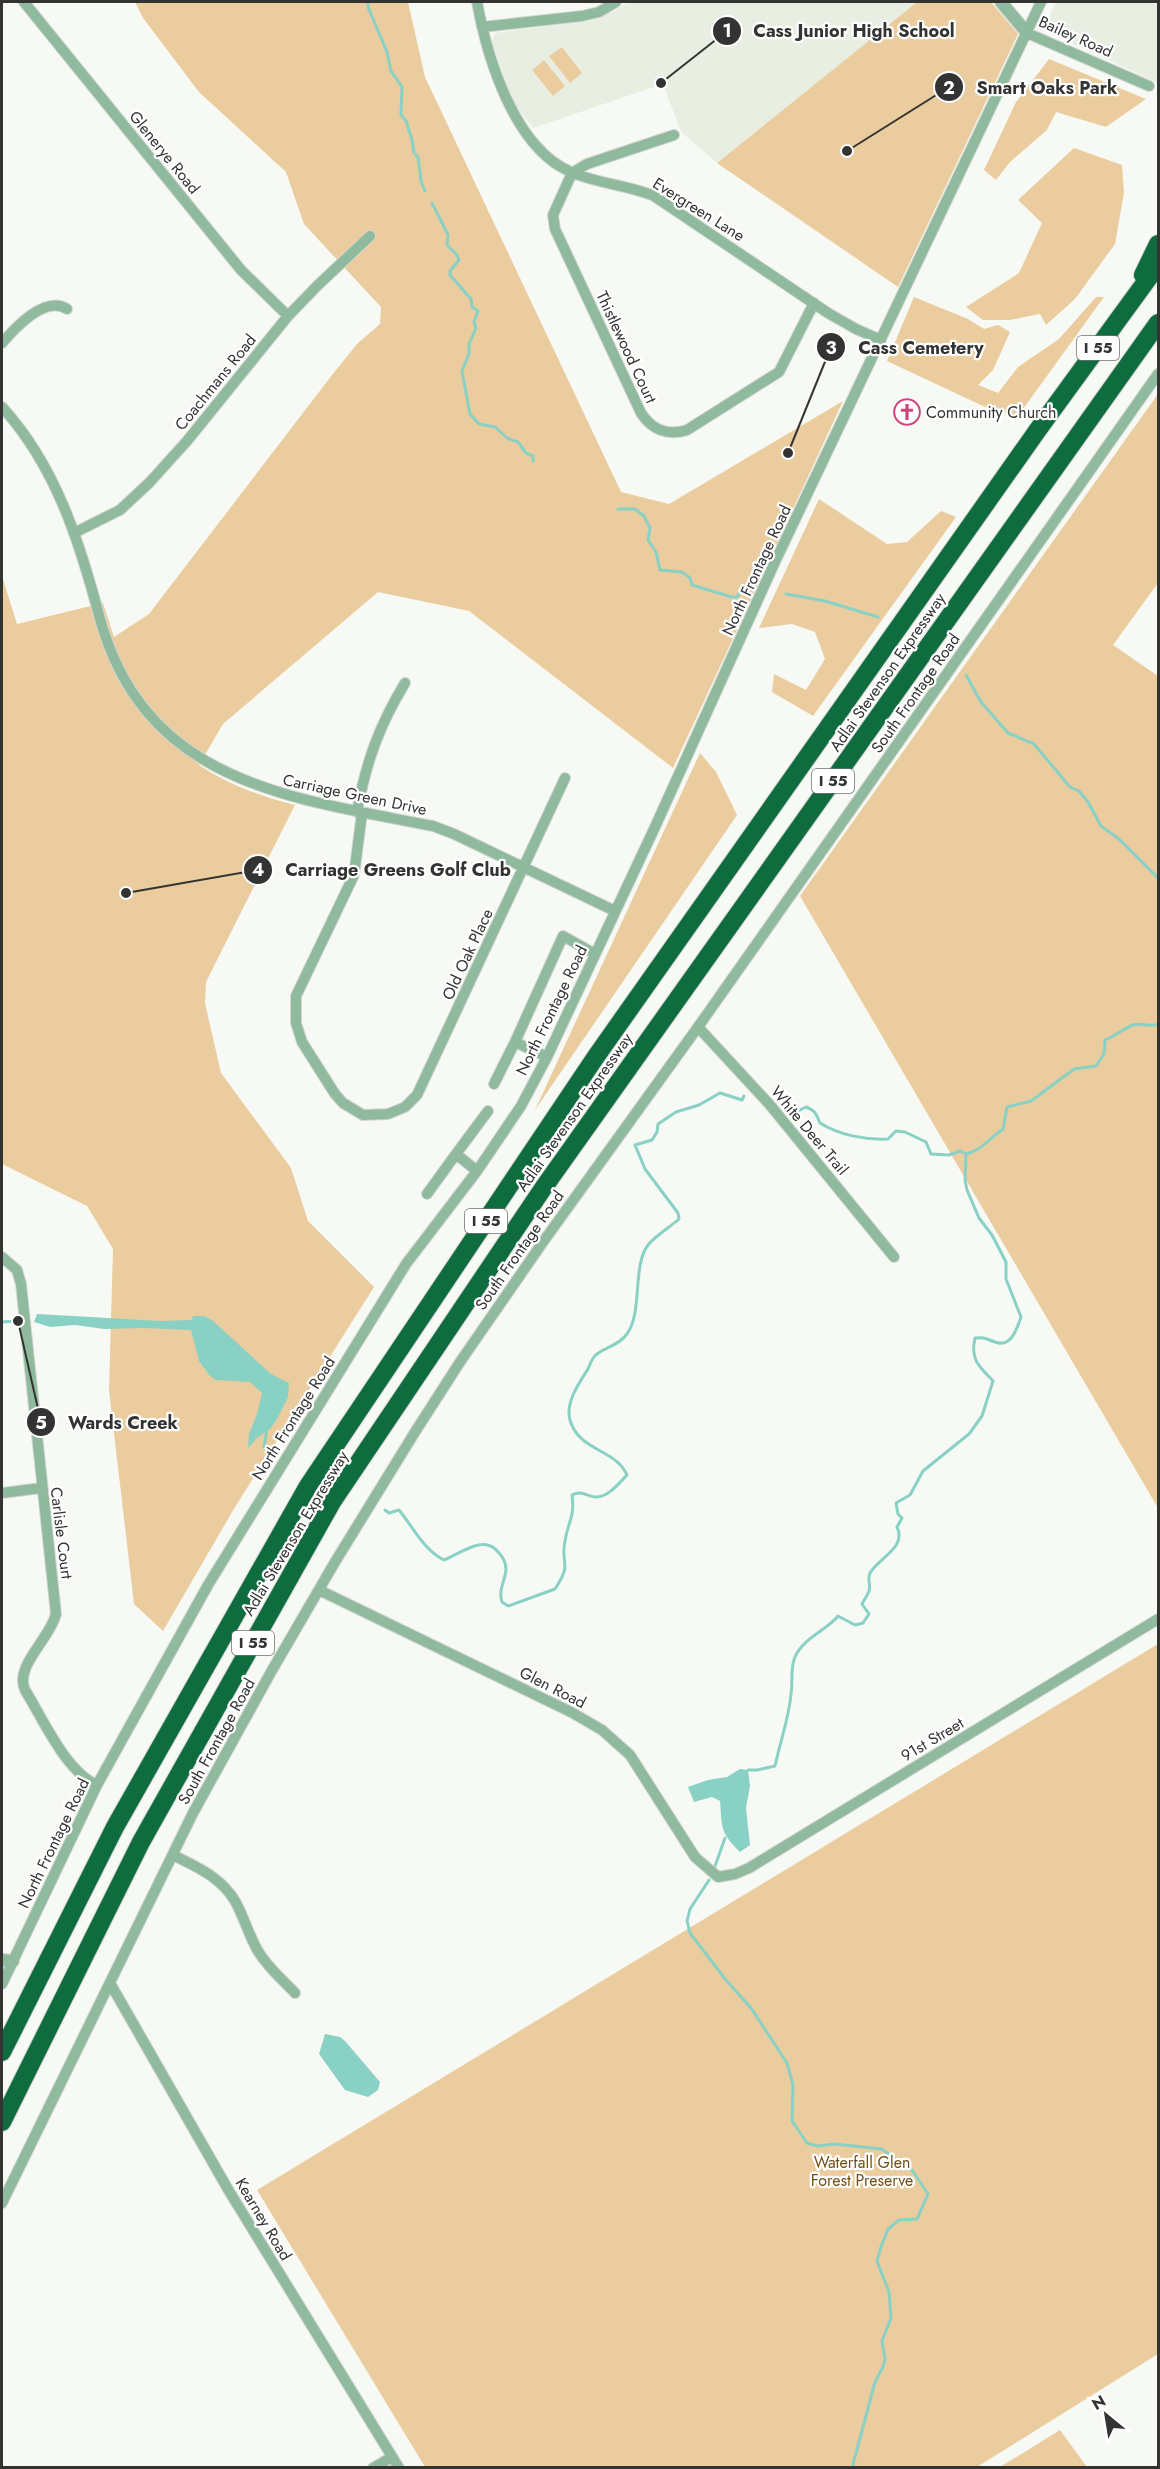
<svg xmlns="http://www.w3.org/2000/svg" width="1160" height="2469" font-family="Jost,sans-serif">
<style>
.built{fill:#e8efe2}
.green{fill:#ebcc9f}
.water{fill:#88d1c4}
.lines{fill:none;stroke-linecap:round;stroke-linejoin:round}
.stream{stroke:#88d1c4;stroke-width:3}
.minor-casing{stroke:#d4d6d1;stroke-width:12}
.tertiary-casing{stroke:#d4d6d1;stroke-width:14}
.motorway-casing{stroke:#d4d6d1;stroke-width:20}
.minor{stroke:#8fba9e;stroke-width:10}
.tertiary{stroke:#8fba9e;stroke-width:12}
.motorway{stroke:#0f6c3f;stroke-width:18}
.labels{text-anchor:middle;stroke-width:4.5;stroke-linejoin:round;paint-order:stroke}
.shield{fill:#fff;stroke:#707170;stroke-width:1.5}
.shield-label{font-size:15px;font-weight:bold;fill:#333432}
.street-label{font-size:16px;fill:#333432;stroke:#fff}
.poi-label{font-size:16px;fill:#333432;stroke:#fff;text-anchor:start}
.park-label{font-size:16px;fill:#705015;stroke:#fff}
.leader{fill:none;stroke:#333432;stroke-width:2}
.callout-dot{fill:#333432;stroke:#fff;stroke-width:2}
.mark-label{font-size:18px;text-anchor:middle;font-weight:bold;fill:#fff}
.callout-label{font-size:18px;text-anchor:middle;font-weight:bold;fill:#333432;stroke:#fff;stroke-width:4.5;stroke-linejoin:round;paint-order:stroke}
</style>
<rect width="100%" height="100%" fill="#f7faf4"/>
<!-- built -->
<path class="built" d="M628 2H917L717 163 681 132 663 84 533 128 511 99 492 42 495 33 589 21 615 11Z
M1056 2H1158V83L1043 30Z"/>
<!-- green -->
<path class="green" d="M135 2H408L425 77 621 492 669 504 843 401 673 768 469 611 378 592 223 724 199 765C227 784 262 797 295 805L206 982 205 1003 221 1073 291 1168 308 1221 374 1287 235 1507 163 1631 134 1604 109 1390 113 1249 87 1206 2 1164V576L17 624 103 603 114 637 149 614 332 375 357 344 380 324 381 307 304 224 286 172 199 92 143 18Z
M917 2H991L1018 34 898 287 717 163Z
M562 47 582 73 570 83 549 56Z
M1049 59 1146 99 1106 127 1056 112 1047 130 1010 162 996 180 984 170 1016 102Z
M544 60 565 86 553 96 532 70Z
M1074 148 1122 165 1124 193 1115 244 1075 299 1046 325 1040 314 1010 320H983L966 307 1019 273 1042 223 1018 200Z
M914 297 968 319 984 329 998 325 1010 332 993 370 978 385 998 393 1018 367 1059 339 1096 297H1104L1018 416 985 407 887 361Z
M1158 394V583L1113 645 1158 676V1508L800 896Z
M819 499 887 544 907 542 941 511 956 517 813 716 772 692 774 674 806 690 825 659 815 632 792 624 759 628Z
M700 753 716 772 737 815 535 1110Z
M1158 1644V2354L977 2467H425L257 2190Z
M1060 2430 1087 2467H1000Z"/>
<!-- water -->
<path class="water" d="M37 1314 161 1321 192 1320 193 1316H204L212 1320 271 1374 289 1383 288 1397 277 1419 271 1428 258 1437 248 1448 249 1434 257 1414 262 1393 250 1382 216 1380 210 1376 199 1361 191 1330 143 1328 104 1329 75 1325 50 1327 34 1322Z
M740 1769 748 1770 750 1786 746 1808 750 1845 740 1852C720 1832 722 1828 720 1801L712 1797 694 1802 688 1787 708 1780 727 1777Z
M325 2034 340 2037 345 2041 380 2082 378 2090 368 2097 345 2090 319 2054Z"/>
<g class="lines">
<!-- stream -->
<path class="stream" d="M368 2V7L387 52 391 71 402 87 401 115 406 121 412 140 414 153 418 157 421 181 425 191
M432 203 448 235 447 245 457 255 459 260 450 271V275L471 299 472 307 478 311 474 322 476 328 469 344V354L462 371 470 414 479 424 495 427 507 438 518 442 526 453 533 456V461
M618 509H635L644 516 650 528 648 540 656 552 660 570 682 572 690 578 692 585 732 597H737L741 589 746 588
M786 594 825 601 878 617
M966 675 981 702 1008 733 1034 744 1070 787 1079 791 1088 802 1101 826 1119 839 1158 878
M786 1106 798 1111 806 1107C816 1111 816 1114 820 1123 839 1135 865 1140 888 1139L896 1131 905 1132 926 1142 931 1154 949 1155 960 1151 966 1154
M966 1154C982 1150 990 1138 1003 1129L1007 1107 1031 1101 1074 1069 1096 1066 1104 1054 1105 1040C1115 1036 1123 1029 1133 1025 1142 1022 1150 1028 1158 1024
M2 1322 18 1321
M264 1447 267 1429
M385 1510 389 1513 399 1510C413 1527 424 1550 444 1560 460 1554 484 1533 499 1553 503 1557 506 1564 506 1570 505 1581 498 1590 502 1602L508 1606 555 1589C573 1562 560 1565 565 1541 568 1521 575 1518 572 1495 582 1490 586 1496 595 1497 608 1498 619 1483 627 1475 615 1448 579 1452 570 1420 565 1403 579 1383 588 1369 590 1365 592 1357 597 1354 607 1346 618 1346 627 1334 643 1312 632 1266 648 1245 655 1236 670 1227 679 1219L678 1213 645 1169 635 1145 652 1140 657 1132 658 1124 676 1112 699 1105 720 1093 742 1100 744 1096
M748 1770H757L775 1766C780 1742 789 1718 791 1694 793 1682 790 1668 795 1657 803 1638 826 1631 838 1616L855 1625 863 1623 869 1614 862 1604C864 1600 868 1595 869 1591 871 1585 867 1579 870 1573 878 1558 907 1548 897 1527L902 1518 898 1514 896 1503 910 1495 923 1471 969 1434 982 1416 993 1381C979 1366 970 1360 975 1338 985 1337 986 1339 995 1342 1011 1348 1017 1329 1021 1317L1006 1279V1262L992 1235 979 1218 967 1190 965 1180 966 1154
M714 1869 725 1838
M709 1880 690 1909 687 1921 690 1933 726 1980 751 2008 787 2063 793 2085 792 2121 807 2143 817 2146 835 2144 882 2149 904 2166 912 2170 928 2194 917 2219 899 2220 888 2229 881 2247 877 2261 889 2292 891 2318 882 2341 885 2359 883 2367 875 2382 852 2468"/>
<!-- minor casing -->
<g class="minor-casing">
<path id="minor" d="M24 2 241 270 288 316
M477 2C487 57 514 148 571 172 598 184 628 185 654 196L828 313 856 329 881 340
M482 27 582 16 599 12 616 2
M1027 33 1149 86
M674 135 587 164 572 173 553 215 555 229 641 413C652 430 668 436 687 430L779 372 814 303
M2 343C15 328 45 295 67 309
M2 407C56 466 80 543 100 619 146 784 291 798 433 826L454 834 615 911
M74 533 120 510 149 483 187 441 288 316 317 286 370 236
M357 812C366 762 379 726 405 683
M362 813 354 875 296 996V1023L302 1042 335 1094 343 1103 363 1115 388 1114 405 1107 417 1095 565 778
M698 1027 770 1105 894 1257
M547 1057 515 1042 563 936 595 954
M494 1084 515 1042
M477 1171 456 1154 488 1111
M427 1194 456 1154
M2 1257 17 1270 21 1284 56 1614C50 1639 14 1666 25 1690 43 1719 66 1772 97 1785
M2 1493 41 1488
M319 1590 571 1712 602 1730 630 1755 695 1857 718 1877 735 1874 749 1868 1158 1619
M173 1855C197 1867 221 1877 235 1901 244 1917 249 1936 258 1951 268 1968 282 1979 295 1993
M110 1983 229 2191 399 2468
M2 1984 97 1785 208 1585 406 1264 477 1171 521 1106 547 1057 655 827 774 564 1041 2
M2 2203 193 1813 271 1672 335 1562 415 1432 460 1362 543 1242 698 1027 1158 374
M373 2468 392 2457"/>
</g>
<!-- tertiary casing -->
<g class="tertiary-casing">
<path id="tertiary" d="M1001 2 1027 33
M2 1960 13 1961"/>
</g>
<!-- motorway casing -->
<g class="motorway-casing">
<path id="motorway" d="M1143 275 1158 244
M2 2052 115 1827 308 1486 595 1058 1037 431 1158 265
M2 2122 141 1842 332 1502 544 1187 1158 323"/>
</g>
<!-- minor -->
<use href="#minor" class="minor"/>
<!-- tertiary -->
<use href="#tertiary" class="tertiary"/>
<!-- motorway -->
<use href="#motorway" class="motorway"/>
</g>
<!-- icons -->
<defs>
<g id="church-ring" transform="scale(1.35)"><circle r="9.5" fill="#fff" stroke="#d0457d" stroke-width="1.5"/><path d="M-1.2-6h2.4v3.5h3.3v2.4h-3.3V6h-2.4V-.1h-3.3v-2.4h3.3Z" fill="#d0457d"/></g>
</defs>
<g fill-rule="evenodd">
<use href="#church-ring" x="907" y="412"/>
</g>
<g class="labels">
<!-- shield labels -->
<g class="shield">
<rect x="1077" y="336" width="42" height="24" rx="4.5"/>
<rect x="812" y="769" width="42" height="24" rx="4.5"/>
<rect x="465" y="1209" width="42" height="24" rx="4.5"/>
<rect x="232" y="1631" width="42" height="24" rx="4.5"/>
</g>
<g class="shield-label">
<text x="1098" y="353">I 55</text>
<text x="833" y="786">I 55</text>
<text x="486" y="1226">I 55</text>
<text x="253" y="1648">I 55</text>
</g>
<!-- street labels -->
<g class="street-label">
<text transform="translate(1076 36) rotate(24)" y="6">Bailey Road</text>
<text transform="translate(165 152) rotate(51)" y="6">Glenerye Road</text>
<text transform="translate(699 209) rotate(32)" y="6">Evergreen Lane</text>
<text transform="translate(627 347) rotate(65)" y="6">Thistlewood Court</text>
<text transform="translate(215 382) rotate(-51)" y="6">Coachmans Road</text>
<text transform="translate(756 570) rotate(-65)" y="6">North Frontage Road</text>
<text transform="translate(887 672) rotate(-55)" y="6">Adlai Stevenson Expressway</text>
<text transform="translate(915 693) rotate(-55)" y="6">South Frontage Road</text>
<text transform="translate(355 794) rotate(12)" y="6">Carriage Green Drive</text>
<text transform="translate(467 954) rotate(-65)" y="6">Old Oak Place</text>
<text transform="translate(551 1010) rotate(-64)" y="6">North Frontage Road</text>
<text transform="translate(574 1112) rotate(-55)" y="6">Adlai Stevenson Expressway</text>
<text transform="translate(810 1130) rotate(50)" y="6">White Deer Trail</text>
<text transform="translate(519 1250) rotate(-55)" y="6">South Frontage Road</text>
<text transform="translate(293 1418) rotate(-58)" y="6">North Frontage Road</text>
<text transform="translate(62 1533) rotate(83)" y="6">Carlisle Court</text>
<text transform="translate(295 1533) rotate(-59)" y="6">Adlai Stevenson Expressway</text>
<text transform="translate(553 1687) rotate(27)" y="6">Glen Road</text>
<text transform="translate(932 1739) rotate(-31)" y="6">91st Street</text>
<text transform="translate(216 1741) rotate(-61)" y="6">South Frontage Road</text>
<text transform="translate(53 1843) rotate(-64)" y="6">North Frontage Road</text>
<text transform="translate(264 2219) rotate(59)" y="6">Kearney Road</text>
</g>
<!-- poi labels -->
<g class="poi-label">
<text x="926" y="418">Community Church</text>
</g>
<!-- park labels -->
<g class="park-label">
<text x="862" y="2168">Waterfall Glen<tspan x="862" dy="18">Forest Preserve</tspan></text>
</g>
</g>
<!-- callouts -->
<path class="leader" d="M661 83L727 31M847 151L949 87M788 453L831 347M126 893L258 870M18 1321L41 1422"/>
<g class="callout-dot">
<circle cx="661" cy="83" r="6"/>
<circle cx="847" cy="151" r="6"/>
<circle cx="788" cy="453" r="6"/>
<circle cx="126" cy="893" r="6"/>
<circle cx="18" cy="1321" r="6"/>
<circle cx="727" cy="31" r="15"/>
<circle cx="949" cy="87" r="15"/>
<circle cx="831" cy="347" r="15"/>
<circle cx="258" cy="870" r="15"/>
<circle cx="41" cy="1422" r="15"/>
</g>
<g class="mark-label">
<text x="727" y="37">1</text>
<text x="949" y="94">2</text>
<text x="831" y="354">3</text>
<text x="258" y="876">4</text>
<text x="41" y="1429">5</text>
</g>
<g class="callout-label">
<text x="854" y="37">Cass Junior High School</text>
<text x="1047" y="94">Smart Oaks Park</text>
<text x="921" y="354">Cass Cemetery</text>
<text x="398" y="876">Carriage Greens Golf Club</text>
<text x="123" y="1429">Wards Creek</text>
</g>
<!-- border -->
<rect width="1160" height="2469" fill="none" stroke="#333432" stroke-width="6"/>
<!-- north arrow -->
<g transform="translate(1106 2415) rotate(330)" stroke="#ffffff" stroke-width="4.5" paint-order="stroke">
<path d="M0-4.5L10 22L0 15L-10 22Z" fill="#333432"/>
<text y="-9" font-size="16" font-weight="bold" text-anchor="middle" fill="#333432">N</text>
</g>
</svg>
